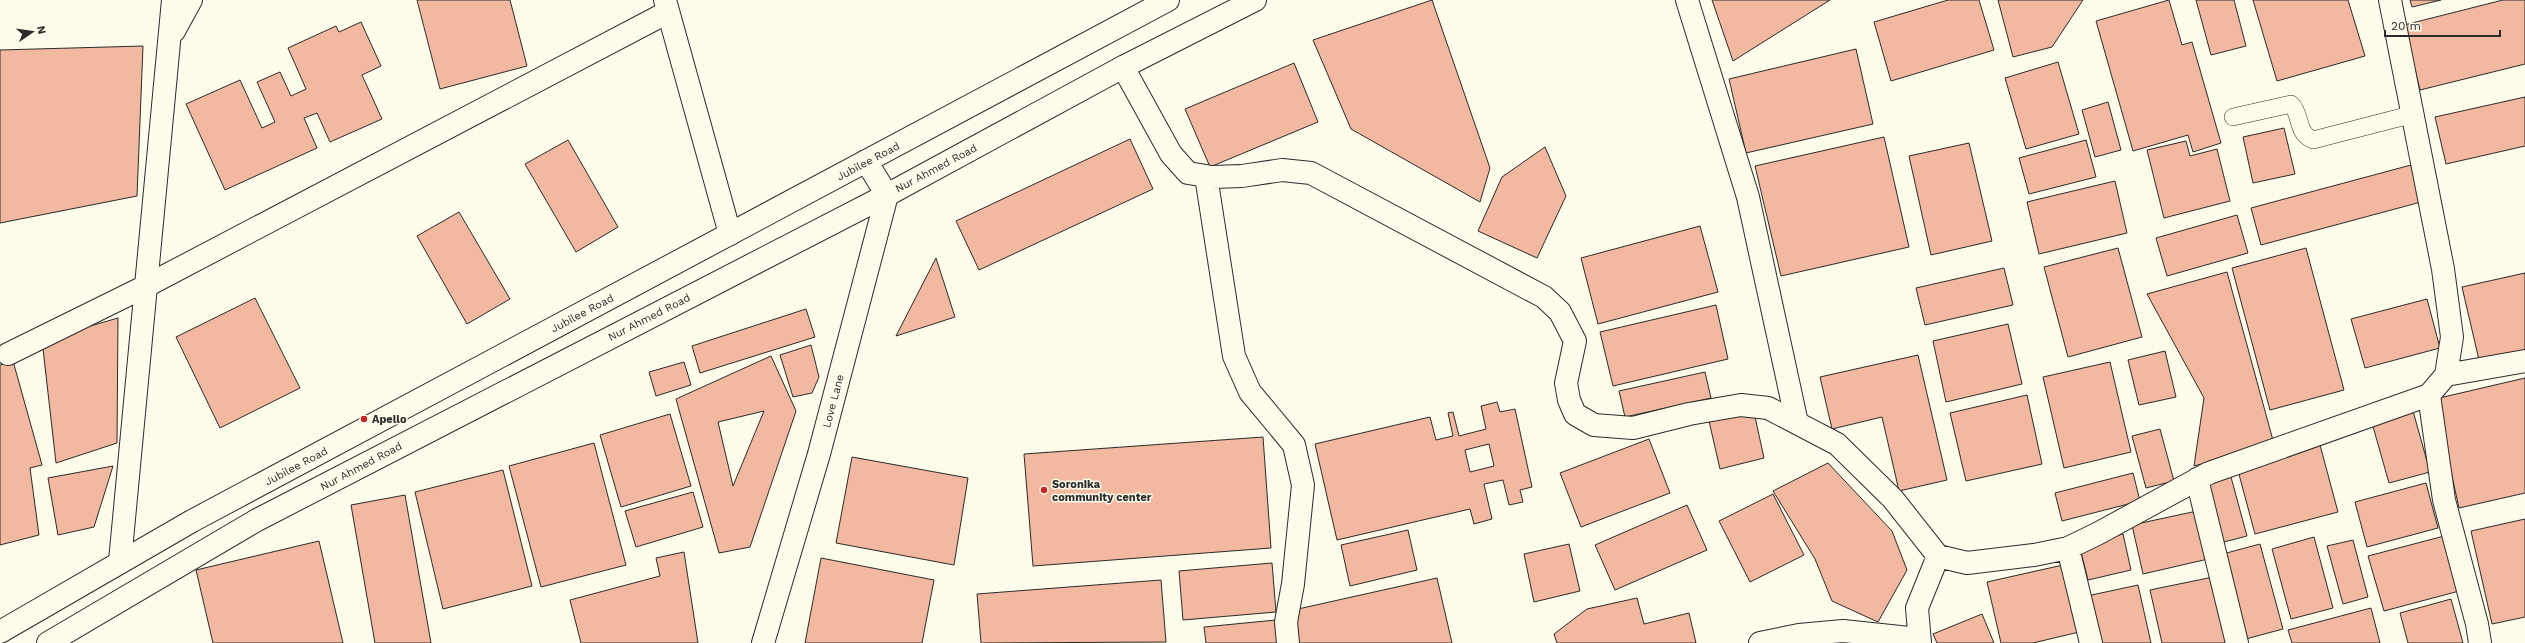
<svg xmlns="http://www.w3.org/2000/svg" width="2525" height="643" font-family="'Work Sans',sans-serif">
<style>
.building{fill:#f2b8a0;stroke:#2b2b2b;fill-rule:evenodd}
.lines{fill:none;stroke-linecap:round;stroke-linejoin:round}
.lane-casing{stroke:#2b2b2b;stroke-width:18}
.street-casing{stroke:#2b2b2b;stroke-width:24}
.secondary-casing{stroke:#2b2b2b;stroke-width:24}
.primary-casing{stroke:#2b2b2b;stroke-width:24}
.lane{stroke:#fdfbea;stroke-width:17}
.street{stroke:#fdfbea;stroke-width:22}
.secondary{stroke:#fdfbea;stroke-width:22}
.primary{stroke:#fdfbea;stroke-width:22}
.poi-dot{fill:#c62828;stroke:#fdfbea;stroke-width:1.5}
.labels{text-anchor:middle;stroke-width:3;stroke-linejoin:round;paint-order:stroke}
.street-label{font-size:11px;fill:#2b2b2b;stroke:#fdfbea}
.poi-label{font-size:11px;font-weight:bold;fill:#2b2b2b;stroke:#fdfbea;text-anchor:start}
</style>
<rect width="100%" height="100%" fill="#fdfbea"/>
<!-- building -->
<path class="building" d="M417 0H510L527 66 440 89Z
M1432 0 1490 168 1480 202 1351 129 1313 40Z
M1712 0H1830L1733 61Z
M1948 0H1979L1994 50 1891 81 1874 22Z
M1998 0H2083L2052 47 2013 57Z
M2169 0 2182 45 2192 42 2221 143 2193 152 2188 135 2133 151 2096 21Z
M2196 0H2234L2246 46 2211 55Z
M2253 0H2348L2365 56 2277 81Z
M2410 0H2441L2412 7Z
M2503 0H2525V64L2420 90 2404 25Z
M361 22 381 66 362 75 382 119 330 142 317 113 304 118 317 148 225 190 186 104 240 80 262 128 275 122 257 82 280 72 291 96 306 89 288 48 336 26 339 32Z
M143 46 137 196 0 223V50Z
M1856 49 1873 124 1746 153 1729 79Z
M2058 62 2079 134 2026 149 2005 78Z
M1294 63 1318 122 1210 167 1185 109Z
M2525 97V146L2446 164 2435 117Z
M2108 102 2121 150 2095 157 2082 110Z
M2284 128 2295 174 2253 183 2243 137Z
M1884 137 1909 247 1781 276 1755 166Z
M1130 139 1153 189 979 270 956 221Z
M568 140 618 227 576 252 525 164Z
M2086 140 2096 177 2029 194 2019 158Z
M2186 141 2190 156 2217 149 2230 201 2164 218 2147 150Z
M1969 143 1992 241 1931 255 1909 156Z
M1545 147 1566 196 1537 258 1478 231 1502 177Z
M2411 165 2421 202 2261 245 2251 208Z
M2115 181 2127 233 2039 254 2027 202Z
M459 212 510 299 467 324 417 236Z
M2237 215 2248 253 2167 276 2156 238Z
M1700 226 1718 292 1598 324 1581 258Z
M2118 248 2142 337 2068 357 2044 267Z
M2306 248 2344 390 2270 410 2232 268Z
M936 258 955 317 896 336Z
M2004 268 2013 305 1925 325 1916 288Z
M2227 272 2274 444 2194 466 2204 398 2147 294Z
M2525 273V350L2479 360 2462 287Z
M255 298 300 388 220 428 176 337Z
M2427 299 2440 348 2365 368 2351 319Z
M1716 305 1728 359 1613 386 1600 332Z
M806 309 815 337 700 373 692 346Z
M118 318 117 443 56 463 42 340Z
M2008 324 2022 384 1946 402 1933 341Z
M811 345 819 377 812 393 793 397 780 355Z
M2165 351 2176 397 2139 405 2128 360Z
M1918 355 1947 480 1899 491 1882 417 1832 429 1820 377Z
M771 356 796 411 750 547 719 553 676 399ZM764 411 733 486 718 422Z
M13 361 42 465 30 468 39 535 0 545V365Z
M684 362 691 385 656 396 649 372Z
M2110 362 2131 452 2064 468 2043 377Z
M1705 372 1711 398 1625 417 1619 391Z
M2525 378V493L2459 508 2435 399Z
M2027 395 2042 464 1966 481 1950 413Z
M1497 402 1500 412 1515 409 1532 487 1520 490 1523 502 1509 505 1503 480 1484 484 1492 519 1474 524 1470 509 1337 540 1315 444 1430 417 1436 440 1453 436 1448 413 1453 412 1459 436 1486 429 1481 406ZM1489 444 1494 466 1470 472 1465 450Z
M2413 411 2430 472 2389 483 2372 423Z
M1754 412 1764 458 1720 469 1709 421Z
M670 414 691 486 621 507 600 435Z
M2160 429 2174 481 2146 488 2132 436Z
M1263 437 1271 548 1033 566 1024 454Z
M1649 439 1670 493 1581 527 1560 473Z
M594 443 626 565 541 587 509 466Z
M2320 445 2338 512 2255 534 2237 467Z
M852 457 968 478 954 565 836 543Z
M1828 463 1892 531 1907 570 1878 622 1832 601 1815 559 1773 491Z
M113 466 94 527 58 535 48 478Z
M503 470 532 586 443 609 415 492Z
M2133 473 2140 501 2062 521 2055 493Z
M2231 477 2247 536 2216 544 2201 485Z
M2426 483 2438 528 2367 547 2355 502Z
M693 492 703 527 636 547 625 511Z
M1773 494 1804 555 1750 582 1719 521Z
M405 495 431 643H375L351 505Z
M1687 505 1707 550 1615 590 1595 545Z
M2197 511 2208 559 2143 574 2132 525Z
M2525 519V617L2492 624 2471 531Z
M1408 530 1417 570 1350 586 1341 545Z
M2123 534 2131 570 2088 580 2079 544Z
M2448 535 2463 590 2384 611 2368 556Z
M2314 537 2333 608 2291 619 2272 549Z
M2353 540 2368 597 2343 604 2327 546Z
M319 541 343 643H213L196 570Z
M1569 544 1580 591 1534 602 1524 554Z
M2260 544 2283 629 2242 640 2219 555Z
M684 552 698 643H581L570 600 660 576 656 558Z
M821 558 934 580 922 643H805Z
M1272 563 1276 612 1183 620 1179 571Z
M2063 565 2079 632 2033 643H2001L1987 582Z
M2213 577 2228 643H2162L2150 590Z
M1437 578 1452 643H1296L1289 611Z
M1161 580 1166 642 981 643 977 594Z
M2138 585 2151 643H2098L2087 596Z
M1637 598 1644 624 1689 613 1696 643H1557L1554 634 1587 609Z
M2451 599 2463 643H2408L2400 613Z
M2371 608 2380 643H2292L2288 630Z
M1982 614 1994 643H1937L1933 634Z
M1276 620 1278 643H1206L1204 627Z"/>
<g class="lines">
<!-- lane casing -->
<g class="lane-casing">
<path id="lane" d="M2233 117 2291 104C2302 115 2296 133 2313 140L2414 114"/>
</g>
<!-- street casing -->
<g class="street-casing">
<path id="street" d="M665 0 730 234
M1687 0 1748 197 1797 423
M2390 0 2443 269 2452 337 2446 375 2429 395 2444 500 2477 624 2480 643
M174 31 191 0
M1123 67 1171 154 1188 173 1212 177 1242 176 1282 170 1311 173 1544 297 1560 312 1575 341 1566 383 1569 400 1575 414 1594 425 1633 428 1689 414 1741 405 1768 408 1837 444 1893 499 1938 556 1967 563 2034 555 2068 548 2097 534 2209 473 2429 395
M1206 176 1234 356 1250 392 1294 445 1303 485 1293 584 1286 622 1288 643
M8 354 146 286 668 12
M2446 375 2525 361
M2197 479 2237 643
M2068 548 2091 643
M120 561 173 0
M1760 643 1799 635 1843 631 1919 639
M1920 643 1917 608 1938 556"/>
</g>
<!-- secondary casing -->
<g class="secondary-casing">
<path id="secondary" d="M763 643 819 454 887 195 866 161"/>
</g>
<!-- primary casing -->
<g class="primary-casing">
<path id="primary" d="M0 632 192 521 1168 0
M48 643 257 520 887 195 1123 67 1255 0"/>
</g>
<!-- lane -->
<use href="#lane" class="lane"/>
<!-- street -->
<use href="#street" class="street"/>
<!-- secondary -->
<use href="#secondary" class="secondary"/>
<!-- primary -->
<use href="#primary" class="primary"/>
</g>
<!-- markers -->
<g class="poi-dot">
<circle cx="364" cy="419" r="4"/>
<circle cx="1044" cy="490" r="4"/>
</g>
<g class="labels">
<!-- street labels -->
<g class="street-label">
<text transform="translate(868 161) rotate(-28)" y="4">Jubilee Road</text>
<text transform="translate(936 168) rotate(-28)" y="4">Nur Ahmed Road</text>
<text transform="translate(582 313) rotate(-28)" y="4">Jubilee Road</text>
<text transform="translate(649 317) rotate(-27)" y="4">Nur Ahmed Road</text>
<text transform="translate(833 401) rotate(-75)" y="4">Love Lane</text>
<text transform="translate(296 466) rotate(-28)" y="4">Jubilee Road</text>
<text transform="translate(361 466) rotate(-28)" y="4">Nur Ahmed Road</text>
</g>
<!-- poi labels -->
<g class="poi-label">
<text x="372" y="423">Apello</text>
<text x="1052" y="488">Soronika<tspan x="1052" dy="13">community center</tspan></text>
</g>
</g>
<!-- north arrow -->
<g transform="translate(32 32) rotate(77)" stroke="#fdfbea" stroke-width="3" paint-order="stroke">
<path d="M0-3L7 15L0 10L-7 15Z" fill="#2b2b2b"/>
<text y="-6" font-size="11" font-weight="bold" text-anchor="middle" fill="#2b2b2b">N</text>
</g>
<!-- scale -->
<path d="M2385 30v6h115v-6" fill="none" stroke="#2b2b2b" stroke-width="2"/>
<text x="2391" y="30" font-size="12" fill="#2b2b2b" stroke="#fdfbea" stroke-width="3" paint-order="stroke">20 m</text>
</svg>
